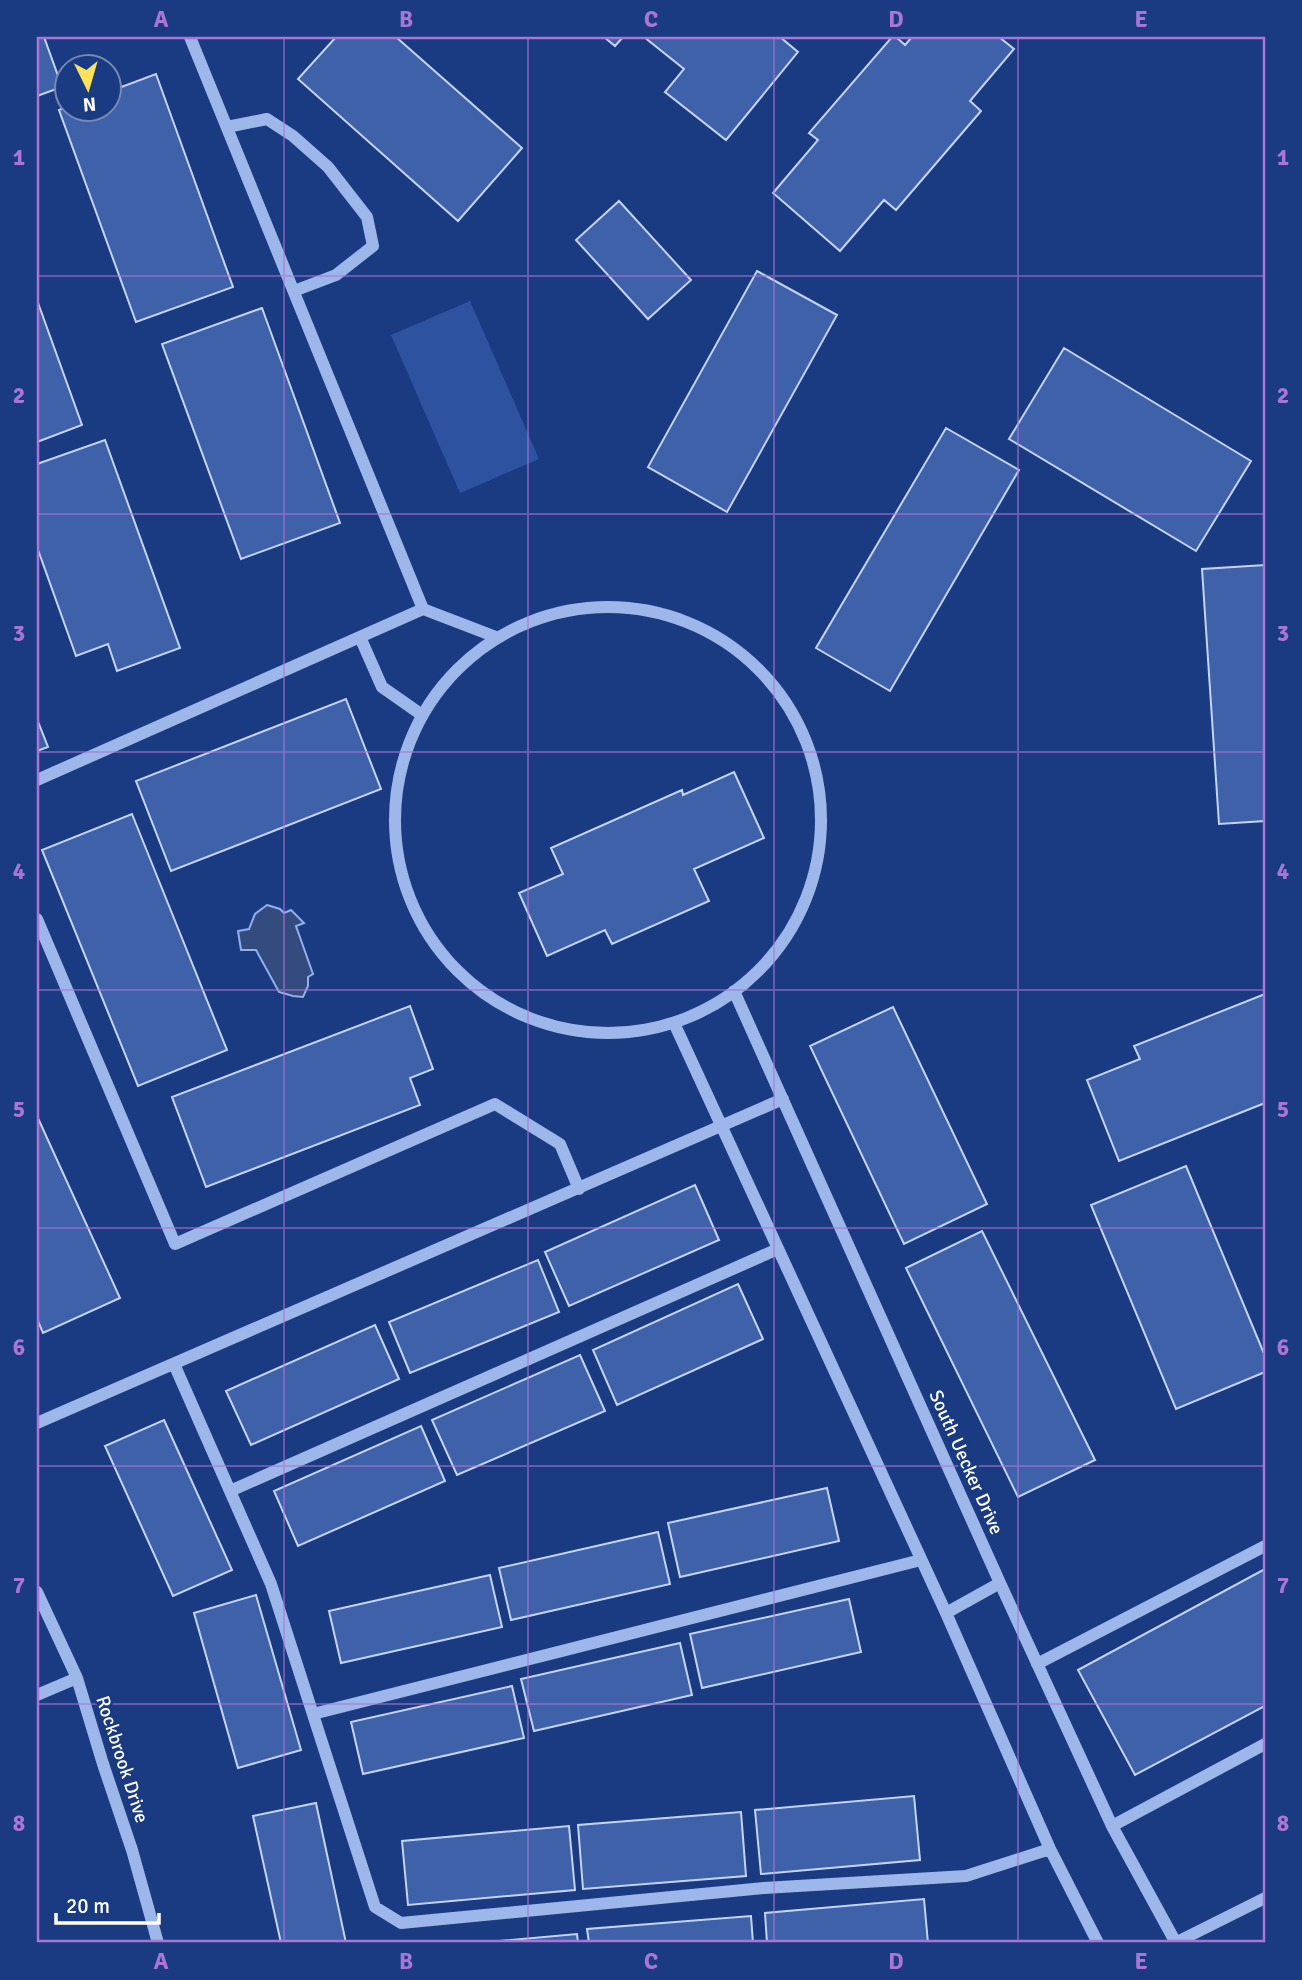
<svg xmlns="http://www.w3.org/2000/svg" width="1302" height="1980" font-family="Signika,sans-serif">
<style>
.green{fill:#2d52a0}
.water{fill:#334b7f;stroke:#91b0ed;stroke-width:2}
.building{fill:#3e61aa;stroke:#c3d4f8;stroke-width:2}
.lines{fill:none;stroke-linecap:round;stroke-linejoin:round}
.minor{stroke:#9eb7ea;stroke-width:12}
.grid{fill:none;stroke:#a976d5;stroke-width:2;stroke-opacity:0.55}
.labels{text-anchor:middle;stroke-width:5;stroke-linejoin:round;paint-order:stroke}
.street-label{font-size:19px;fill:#fff;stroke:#1a3b81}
.neatline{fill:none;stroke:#a976d5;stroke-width:2.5}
.grid-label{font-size:23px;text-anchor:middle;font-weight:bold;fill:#a976d5}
</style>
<rect width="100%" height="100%" fill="#1a3b81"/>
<!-- green -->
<path class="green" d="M470 301 539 459 460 493 391 335Z"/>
<!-- water -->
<path class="water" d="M267 905 280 909 284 913 291 910 304 923 296 926 313 974 308 977V986L303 997 293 996 279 992 256 950H241L238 931 249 929 255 914Z"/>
<!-- building -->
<path class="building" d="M37 37H44L62 87 37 96Z
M336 37H396L522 148 458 221 298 79Z
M604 37H623L615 46Z
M644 37H780L798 52 726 140 665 92 684 69Z
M892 37H896L905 45 912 37H999L1014 49 970 101 981 111 896 210 884 200 840 251 773 193 818 140 809 133Z
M156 74 233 287 136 322 59 110 66 107 108 108V92Z
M619 201 691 280 648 319 576 240Z
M757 271 837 315 727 512 648 467Z
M37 300 82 425 37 442Z
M262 308 340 523 241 559 162 344Z
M1064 348 1251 461 1196 551 1009 439Z
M946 428 1019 470 890 691 816 648Z
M105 440 180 648 117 671 108 644 76 656 37 547V464Z
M1265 565V821L1219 824 1202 569Z
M346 699 381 789 171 871 136 781Z
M37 719 48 747 37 751Z
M734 772 764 838 694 869 709 901 612 944 605 930 547 956 519 893 563 874 551 848 682 790 683 795Z
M132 814 227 1050 138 1086 42 850Z
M1265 994V1103L1119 1161 1087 1080 1140 1059 1134 1046Z
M410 1006 433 1069 410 1078 420 1105 206 1187 172 1097Z
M893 1007 987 1204 904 1244 810 1046Z
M37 1116 120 1298 43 1333 37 1319Z
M1186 1166 1265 1356V1372L1176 1409 1091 1205Z
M695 1185 719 1240 569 1306 545 1252Z
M982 1231 1095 1460 1018 1497 906 1268Z
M538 1260 559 1312 410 1373 389 1322Z
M738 1284 763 1339 617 1405 593 1350Z
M375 1325 399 1379 251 1445 226 1391Z
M580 1355 605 1411 457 1475 432 1420Z
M164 1420 232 1570 173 1596 105 1446Z
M421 1426 445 1481 298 1546 274 1491Z
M827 1488 839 1541 680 1577 668 1523Z
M658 1532 670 1584 511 1620 499 1568Z
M1265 1569V1706L1135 1775 1078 1670Z
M490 1575 502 1627 341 1663 329 1611Z
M256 1595 301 1750 238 1768 194 1613Z
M849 1599 861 1652 702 1688 690 1634Z
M680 1643 692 1695 534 1731 521 1679Z
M512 1686 524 1738 363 1774 351 1722Z
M914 1796 920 1860 761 1874 755 1810Z
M316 1803 346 1943H281L253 1816Z
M741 1812 746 1876 583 1889 578 1825Z
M569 1826 575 1890 408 1905 402 1841Z
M924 1899 928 1943H767L765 1913Z
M751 1916 753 1943H589L587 1929Z
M577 1934 578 1943H476Z"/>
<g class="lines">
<!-- minor -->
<path class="minor" d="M227 127 267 119 293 136 328 167 367 217 373 246 336 275 294 291
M395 820a213 213 0 1 1 426 0a213 213 0 1 1-426 0Z
M423 609 496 637
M360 637 382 687 422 715
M37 780 423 609 190 37
M37 919 175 1244 495 1104 560 1144 579 1189
M734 991 1000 1583 1112 1826 1176 1943
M674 1023 946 1613 1050 1849 1098 1943
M174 1364 271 1584 375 1907 401 1923 764 1888 966 1876 1050 1849
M37 1423 783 1099
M230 1491 778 1249
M37 1592 77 1678 103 1764 132 1850 158 1943
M946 1613 1000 1583
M1037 1664 1265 1546
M37 1695 77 1678
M313 1714 921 1560
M1112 1826 1265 1744
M1175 1943 1265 1898"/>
</g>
<!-- grid -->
<path class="grid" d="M284 37V1943M528 37V1943M774 37V1943M1018 37V1943M37 276H1265M37 514H1265M37 752H1265M37 990H1265M37 1228H1265M37 1466H1265M37 1704H1265"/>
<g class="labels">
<!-- street labels -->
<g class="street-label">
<text transform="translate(967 1462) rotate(66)" y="7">South Uecker Drive</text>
<text transform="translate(123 1759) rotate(72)" y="7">Rockbrook Drive</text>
</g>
</g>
<!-- border -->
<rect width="1302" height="1980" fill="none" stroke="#1a3b81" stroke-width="77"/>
<!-- north arrow -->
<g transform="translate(88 88) rotate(175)"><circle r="33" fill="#1a3b81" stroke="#7689b3" stroke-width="2"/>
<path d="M0-5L12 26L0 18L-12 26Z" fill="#fce25a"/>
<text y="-10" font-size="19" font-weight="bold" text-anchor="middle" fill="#ffffff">N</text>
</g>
<!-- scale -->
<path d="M56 1913v10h103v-10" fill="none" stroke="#ffffff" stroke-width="3.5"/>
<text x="66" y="1913" font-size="21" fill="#ffffff" stroke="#1a3b81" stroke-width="5" paint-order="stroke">20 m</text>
<rect x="38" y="38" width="1226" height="1903" class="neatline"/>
<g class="grid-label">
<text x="161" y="27">A</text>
<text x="406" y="27">B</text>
<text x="651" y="27">C</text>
<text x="896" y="27">D</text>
<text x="1141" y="27">E</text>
<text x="19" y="165">1</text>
<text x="1283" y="165">1</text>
<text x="19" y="403">2</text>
<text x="1283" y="403">2</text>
<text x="19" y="641">3</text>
<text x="1283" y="641">3</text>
<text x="19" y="879">4</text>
<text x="1283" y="879">4</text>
<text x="19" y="1117">5</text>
<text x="1283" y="1117">5</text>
<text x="19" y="1355">6</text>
<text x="1283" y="1355">6</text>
<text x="19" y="1593">7</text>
<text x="1283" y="1593">7</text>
<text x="19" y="1831">8</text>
<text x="1283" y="1831">8</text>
<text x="161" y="1969">A</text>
<text x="406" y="1969">B</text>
<text x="651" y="1969">C</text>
<text x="896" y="1969">D</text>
<text x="1141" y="1969">E</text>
</g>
</svg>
